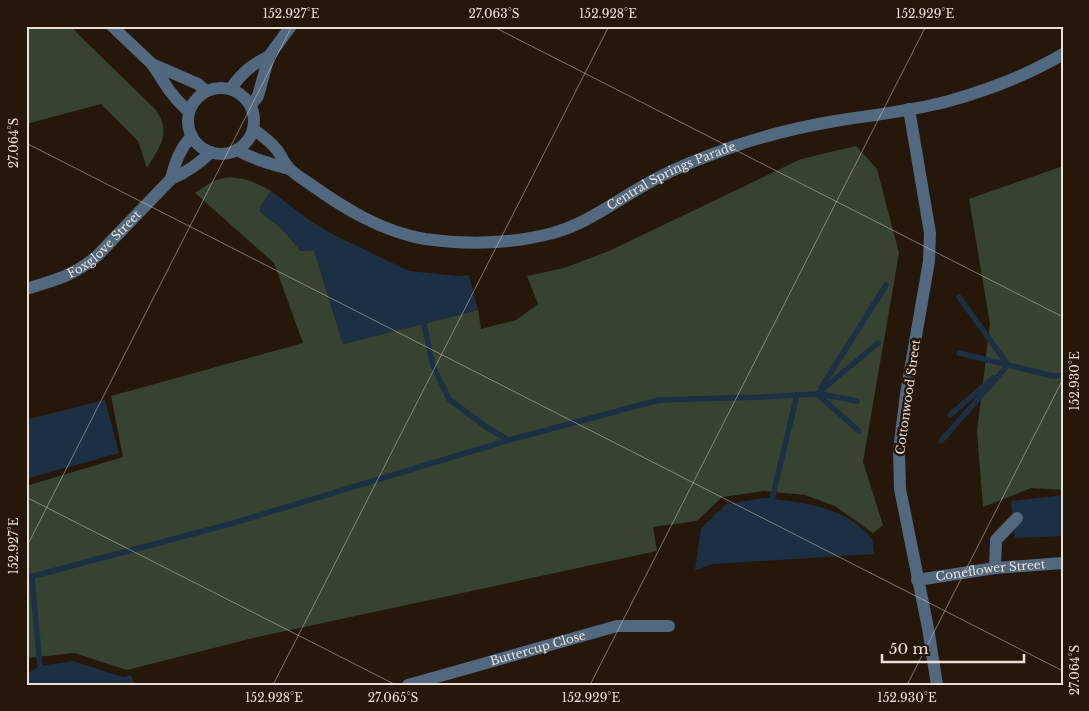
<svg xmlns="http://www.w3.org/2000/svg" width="1089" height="711" font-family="'Libre Baskerville',serif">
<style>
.green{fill:#354330}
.water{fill:#1d2f43}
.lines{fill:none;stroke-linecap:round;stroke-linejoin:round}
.stream{stroke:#1d2f43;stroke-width:5.5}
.minor{stroke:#51687f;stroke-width:12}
.ticks{fill:none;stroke:#eae0d7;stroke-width:1;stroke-opacity:0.45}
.labels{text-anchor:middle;stroke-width:5;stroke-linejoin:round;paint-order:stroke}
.street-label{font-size:12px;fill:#eae0d7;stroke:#25180b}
.neatline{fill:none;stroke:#eae0d7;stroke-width:2}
.ticks-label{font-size:12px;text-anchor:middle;fill:#eae0d7}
</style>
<rect width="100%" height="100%" fill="#25180b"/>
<!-- green -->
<path class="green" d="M26 26H71L80 36 156 110C158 114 161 118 162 122 168 139 155 154 147 168L138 141 101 104 26 124Z
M856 146 877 169 899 253 863 462 883 525 873 533 835 506 805 495 764 491 722 497 697 521 653 527 657 551 253 638 127 670 74 653 28 658 26 660V486L123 457 111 396 303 343 274 263 195 193C203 188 211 181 220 179 238 174 255 182 271 191L261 206 260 211 281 228 301 251 314 250 343 344 478 310 481 329 516 320 538 304 527 276 564 268 609 251 801 159Z
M1063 166V490L1031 488 983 507 977 431 990 324 969 199Z"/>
<!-- water -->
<path class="water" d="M271 191 309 220 332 234 409 271 459 276 469 275 478 310 343 344 314 250 301 251 281 228 260 212 261 206Z
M105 400 119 453 26 479V420Z
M1063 495V536L1015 538 1011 501Z
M764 498C796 502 826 504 854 522 860 527 866 533 872 538L874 554 713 564 695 570 701 528 726 504Z
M73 661 123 677 131 675 135 685H26V674L40 666Z"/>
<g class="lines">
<!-- stream -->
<path class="stream" d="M959 297 1008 365
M424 324 433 366 449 399 486 427 509 440
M959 353 1053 376 1063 375
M821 388 886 285
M817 394 859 431
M819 394 857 401
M950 415 993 378
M941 441 1008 365
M772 499 797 395
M26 578 230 524 509 440 659 400 761 397 817 394 878 343
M32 578 40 666"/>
<!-- minor -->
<g class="minor">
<path d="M112 26 152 64 169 90 178 101 189 112"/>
<path d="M152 64 198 84 206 91"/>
<circle cx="221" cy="121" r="33"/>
<path d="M231 88C244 71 250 66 269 56"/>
<path d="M251 105 258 96 269 56 291 26"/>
<path d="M909 109 930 233 929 261 906 394 899 451 900 489 928 628 937 685"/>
<path id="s1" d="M254 130C263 136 270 141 277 150 281 155 284 163 289 168 294 174 303 179 310 184 345 209 383 232 425 239 468 245 511 244 553 233 586 224 613 203 643 186 671 169 702 158 732 147 766 135 800 127 835 121 873 115 912 111 949 101 988 90 1028 75 1063 54"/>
<path d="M237 150C253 159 271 164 289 169"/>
<path d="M171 179C175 163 180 148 192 136"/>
<path id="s2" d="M26 289C56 280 73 276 97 256L171 179C187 172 199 164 211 152"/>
<path d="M995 568 996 540 1017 518"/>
<path id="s3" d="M917 580 995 568 1063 563"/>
<path id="s4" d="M408 685 617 626H669"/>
</g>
</g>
<!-- ticks -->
<path class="ticks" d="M492 26 1063 317M26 143 1063 671M26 497 396 685M26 548 292 26M273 685 609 26M590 685 926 26M907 685 1063 379"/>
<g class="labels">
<!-- street labels -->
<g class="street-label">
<text dy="4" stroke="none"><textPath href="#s1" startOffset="468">Central Springs Parade</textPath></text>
<text dy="4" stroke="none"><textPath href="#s2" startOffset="92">Foxglove Street</textPath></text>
<text transform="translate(908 397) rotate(-82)" y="4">Cottonwood Street</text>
<text dy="4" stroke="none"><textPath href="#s3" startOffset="74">Coneflower Street</textPath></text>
<text dy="4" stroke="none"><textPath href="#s4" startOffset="135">Buttercup Close</textPath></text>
</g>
</g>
<!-- border -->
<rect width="1089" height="711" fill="none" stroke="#25180b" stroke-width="55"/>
<!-- scale -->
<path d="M882 654v8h142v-8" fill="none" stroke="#eae0d7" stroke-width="2.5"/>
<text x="889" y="654" font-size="15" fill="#eae0d7" stroke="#25180b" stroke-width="4" paint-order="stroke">50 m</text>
<rect x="28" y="28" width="1034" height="656" class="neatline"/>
<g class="ticks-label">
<text x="291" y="18">152.927°E</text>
<text x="494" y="18">27.063°S</text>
<text x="608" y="18">152.928°E</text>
<text x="925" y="18">152.929°E</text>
<text transform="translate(14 143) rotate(-90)" y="4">27.064°S</text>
<text transform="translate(1075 381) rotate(-90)" y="4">152.930°E</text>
<text transform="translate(14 546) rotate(-90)" y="4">152.927°E</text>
<text transform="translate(1075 670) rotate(-90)" y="4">27.064°S</text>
<text x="274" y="702">152.928°E</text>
<text x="393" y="702">27.065°S</text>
<text x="591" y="702">152.929°E</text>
<text x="907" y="702">152.930°E</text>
</g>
</svg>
